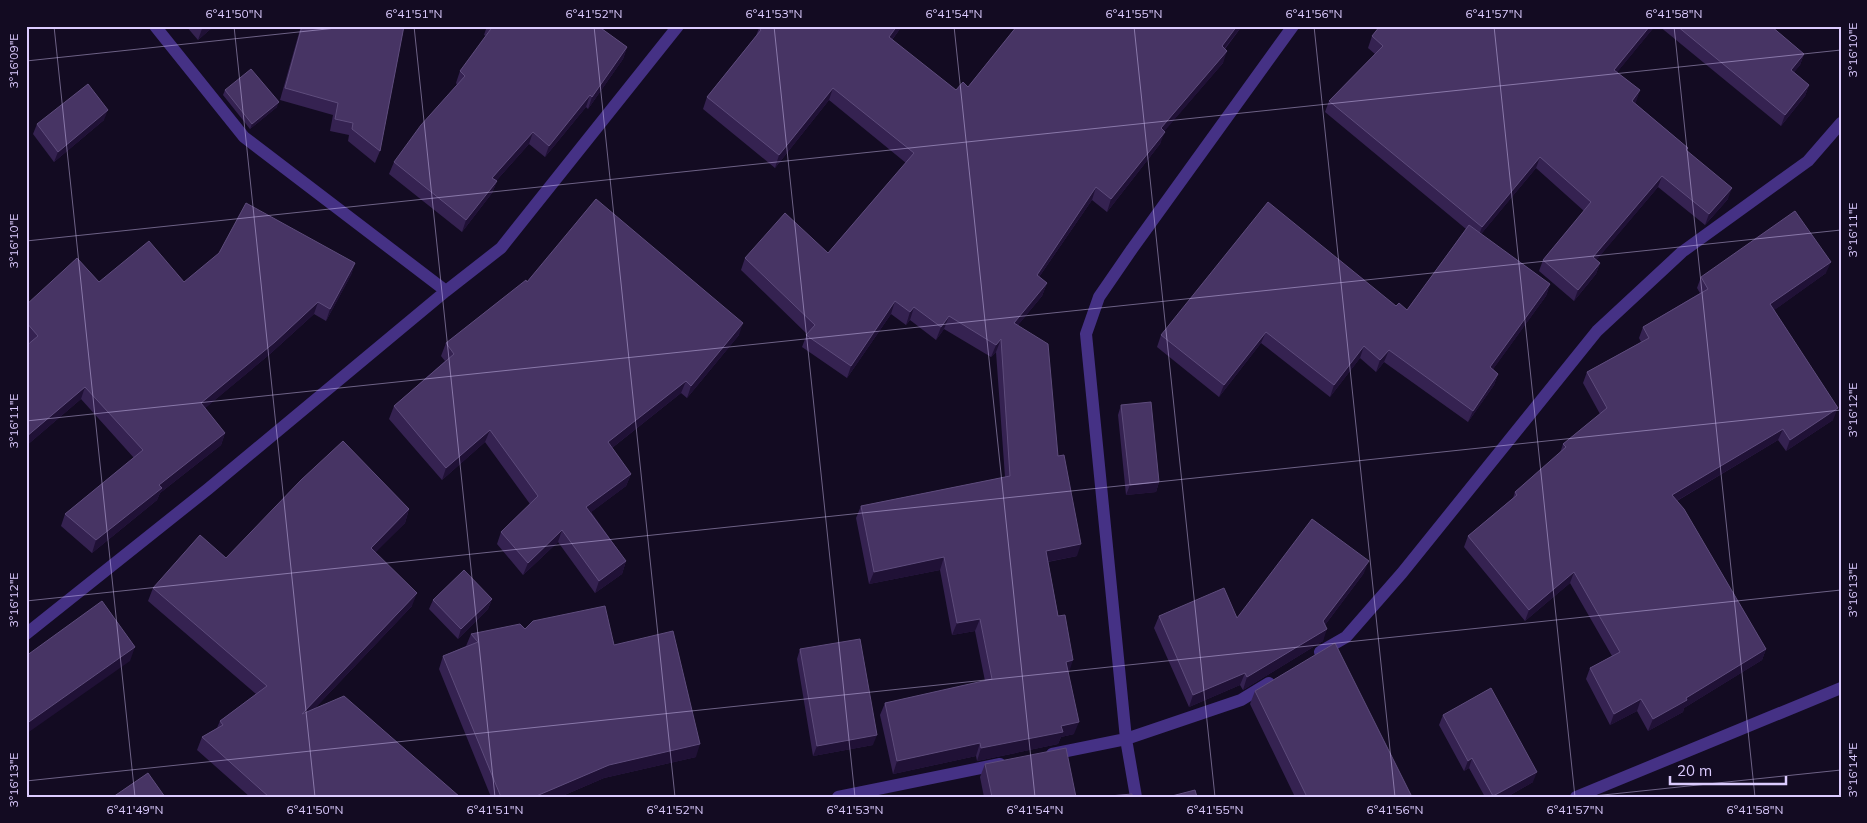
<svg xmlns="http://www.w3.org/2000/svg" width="1867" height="823" font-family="Mulish,sans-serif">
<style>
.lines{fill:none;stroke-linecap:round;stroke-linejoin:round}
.minor{stroke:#453185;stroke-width:12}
.wall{fill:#352251}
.shaded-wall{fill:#201136}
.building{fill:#473464;stroke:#5e4c7c}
.ticks{fill:none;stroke:#dccbff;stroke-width:1;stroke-opacity:0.45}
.neatline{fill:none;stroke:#dccbff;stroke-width:2}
.ticks-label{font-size:12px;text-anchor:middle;fill:#dccbff}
</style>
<rect width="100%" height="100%" fill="#130b22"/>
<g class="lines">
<!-- minor -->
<path class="minor" d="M155 26 244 137 446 291
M26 634 208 489 446 291 501 248 678 26
M1320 652 1346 637 1402 573 1597 331 1682 252 1808 161 1841 123
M1052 754 1126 739 1241 700 1269 683
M838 797 1000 764
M1136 797 1126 739 1086 334 1099 297 1132 249 1293 26
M1576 797 1841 688"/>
</g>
<!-- wall -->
<path class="wall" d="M186 26H214L198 40Z
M301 26H404L380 151 375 163 348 141 349 135 330 131 333 115 280 100Z
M487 26H598L627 47 623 59 588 109 586 107 545 157 529 144 496 181H497L492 193 462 232 389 174 394 162 457 85 456 83 460 71 486 36 484 35Z
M761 26H902L892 40 956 90 968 87 1017 26H1242L1225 49 1223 63 1164 131 1160 144 1107 212 1092 200 1039 277 1047 283 1042 296 1018 325 1058 456 1077 556 1048 562 1069 672 1068 673 1074 734 1061 737 1058 744 977 761 976 756 893 774 880 715 885 703 985 681 975 631 952 635 940 570 869 584 856 518 861 506 1005 477 996 352 991 357 944 329 936 340 910 320 906 325 891 314 847 378 802 347 807 334 741 270 745 258 828 253 906 163 829 100 775 168 703 109 707 97 756 36 759 28Z
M1380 26H1655L1617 72 1640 90 1635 103 1688 148 1687 150 1728 199 1705 225 1658 187 1596 260 1600 263 1596 274 1574 301 1539 271 1543 260 1584 211 1536 168 1481 234 1550 284 1546 296 1493 369 1498 374 1494 385 1468 422 1384 362 1376 372 1360 358 1330 397 1261 343 1219 397 1157 347 1161 335 1396 306 1407 310 1466 229 1325 112 1329 101 1375 54 1368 48 1372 36Z
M1659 26H1771L1804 54 1800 65 1794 72 1809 85 1805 96 1781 126Z
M225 90 277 107 250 129 223 95Z
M104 120 54 162 33 134 37 124Z
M355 263 351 275 326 321 314 314 270 354 205 408 225 433 221 445 160 493 157 500 92 553 61 526 65 514 134 458 81 399 26 446V346L30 343 26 339V305L99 282H184Z
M1826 273 1774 310 1833 420 1786 451 1778 440 1677 501 1766 649 1762 660 1684 708 1683 712 1648 731 1637 711 1610 725 1586 679 1590 668 1612 656 1570 583 1525 621 1464 547 1468 536 1513 498 1515 492 1560 453 1563 444 1600 414 1583 383 1587 372 1641 342 1639 338 1643 327 1700 293 1697 288 1701 277Z
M527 282 739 335 687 398 681 393 612 448 631 474 626 486 591 512 626 561 622 574 595 593 558 542 523 575 497 544 501 532 530 504 485 442 442 480 389 419 394 406 445 361 441 356 446 343Z
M1121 405 1159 482 1156 492 1126 495 1118 415Z
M409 509 405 523 375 552 412 606 315 708 460 797H250L197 750 202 737 217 728 220 721 256 694 148 601 153 588 226 558Z
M1364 573 1325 625 1323 641 1243 690 1240 685 1189 707 1154 628 1159 616 1237 618Z
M492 599 488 609 458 639 429 609 433 600Z
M525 629 614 645 696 757 604 778 560 797H491L439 669 443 656 466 646 471 634Z
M800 649 873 745 813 756 797 659Z
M1255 691 1412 797H1295L1250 704Z
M1443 715 1533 782 1507 797H1485L1469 768 1464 771 1439 725Z
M985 764 1076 797H984L980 777Z"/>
<!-- shaded-wall -->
<path class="shaded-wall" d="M203 26H214L198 40Z
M897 26H902L885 49 889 37Z
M1237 26H1242L1217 58 1222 46Z
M1650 26H1655L1610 81 1614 70Z
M627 47 623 59 588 109 592 97Z
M1227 51 1223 63 1156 141 1161 128Z
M1804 54 1800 65 1787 81 1791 70Z
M1809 85 1805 96 1781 126 1785 115Z
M833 88 829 100 775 168 779 155Z
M1640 90 1636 102 1628 112 1632 101Z
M590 95 586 107 545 157 549 146Z
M279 102 277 107 250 129 252 124Z
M108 110 104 120 54 162 58 152Z
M533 132 529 144 488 190 492 178Z
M1165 132 1160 144 1107 212 1111 199Z
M1540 157 1536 168 1478 238 1482 227Z
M1662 176 1658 187 1589 269 1593 257Z
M497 181 492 193 462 232 466 220Z
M1096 187 1092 200 1032 287 1037 275Z
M1732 188 1728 199 1705 225 1709 214Z
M1831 262 1826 273 1766 316 1770 304Z
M355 263 351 275 326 321 330 309Z
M1600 263 1596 274 1574 301 1578 290Z
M1047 283 1042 296 1009 336 1014 323Z
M1550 284 1546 296 1486 379 1490 367Z
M895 301 891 314 847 378 851 366Z
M318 302 314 314 270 354 197 415 201 403Z
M914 307 910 320 906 325 910 312Z
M949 316 944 329 936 340 941 327Z
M743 323 739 335 687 398 691 386Z
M1266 332 1261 343 1219 397 1224 385Z
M1001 339 996 352 991 357 996 345Z
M1364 346 1360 358 1330 397 1334 385Z
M1389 350 1384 362 1376 372 1380 360Z
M1498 374 1494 385 1468 422 1473 411Z
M686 381 681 393 603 455 608 442Z
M85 387 81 399 26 446V437Z
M1838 408 1833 420 1786 451 1790 440Z
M1783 429 1778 440 1668 506 1672 495Z
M490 430 485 442 442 480 446 468Z
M225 433 221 445 160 493 157 500 92 553 96 540 159 485Z
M631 474 626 486 582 519 586 507Z
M1159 482 1156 492 1126 495 1130 485Z
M409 509 405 523 366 562 371 548Z
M562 530 558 542 523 575 528 563Z
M1081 544 1077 556 1041 563 1046 551Z
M944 557 940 570 869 584 874 572Z
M626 561 622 574 595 593 599 581Z
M1369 561 1364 573 1319 633 1323 621Z
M1574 572 1570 583 1525 621 1529 610Z
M417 593 412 606 297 727 302 714Z
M492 599 488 609 458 639 461 629Z
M980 619 975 631 952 635 957 623Z
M1327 629 1323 641 1243 690 1247 677Z
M135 647 130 661 26 734V724Z
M1766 649 1762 660 1684 708 1683 712 1648 731 1653 719 1686 698Z
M1073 660 1069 672 1061 674 1066 662Z
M1245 673 1240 685 1189 707 1193 695Z
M1641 699 1637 711 1610 725 1614 714Z
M1079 722 1074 734 1061 737 1058 744 977 761 981 748 1061 726Z
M877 735 873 745 813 756 817 746Z
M980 743 976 756 893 774 897 761Z
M700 744 696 757 604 778 560 797H534L609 765Z
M1472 758 1469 768 1464 771 1468 761Z
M1537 772 1533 782 1507 797H1493Z"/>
<!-- building -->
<path class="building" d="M302 26H404L380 151 352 129 353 123 335 119 338 103 285 88Z
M493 26H598L627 47 592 97 590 95 549 146 533 132 492 178 497 181 466 220 394 162 421 125 465 76 460 71Z
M761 26H897L889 37 956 90 963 82 968 87 1017 26H1237L1222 46 1227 51 1161 128 1165 132 1111 199 1096 187 1037 275 1047 283 1014 323 1048 344 1058 456 1064 455 1081 544 1046 551 1058 616 1065 615 1073 660 1066 662 1079 722 1061 726 1063 732 981 748 980 743 897 761 885 703 992 679 980 619 957 623 944 557 874 572 861 506 1010 476 1001 339 996 345 949 316 941 327 914 307 910 312 895 301 851 366 806 335 815 325 745 258 785 213 828 253 914 153 833 88 779 155 707 97 761 30 759 28Z
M1380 26H1650L1614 70 1640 90 1632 101 1688 148 1686 150 1732 188 1709 214 1662 176 1593 257 1600 263 1578 290 1543 260 1591 202 1540 157 1482 227 1329 101 1383 46 1372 36Z
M1677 26H1771L1804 54 1791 70 1809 85 1785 115Z
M251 69 279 102 252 124 225 90Z
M88 84 108 110 58 152 37 124Z
M596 199 743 323 691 386 686 381 608 442 631 474 586 507 626 561 599 581 562 530 528 563 501 532 538 496 490 430 446 468 394 406 454 354 446 343 526 280 527 282Z
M1268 202 1396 306 1399 303 1407 310 1469 225 1550 284 1490 367 1498 374 1473 411 1389 350 1380 360 1364 346 1334 385 1266 332 1224 385 1161 335Z
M246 203 355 263 330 309 318 302 275 342 201 403 225 433 159 485 162 488 96 540 65 514 143 450 85 387 26 437V346L38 336 26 322V305L77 258 99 282 149 241 184 282 219 253Z
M1795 211 1831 262 1770 304 1838 408 1790 440 1783 429 1672 495 1684 509 1766 649 1686 698 1687 700 1653 719 1641 699 1614 714 1590 668 1620 652 1574 572 1529 610 1468 536 1517 495 1515 492 1566 447 1563 444 1607 408 1587 372 1649 338 1643 327 1708 289 1701 277Z
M1151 402 1159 482 1130 485 1121 405Z
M343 441 409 509 371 548 417 593 302 714 344 696 460 797H269L202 737 223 725 220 721 267 686 153 588 200 535 226 558 301 480Z
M1312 519 1369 561 1323 621 1327 629 1247 677 1245 673 1193 695 1159 616 1224 588 1237 618Z
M464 570 492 599 461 629 433 600Z
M102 601 135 647 26 724V656Z
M605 606 614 645 673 631 700 744 609 765 534 797H501L443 656 478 642 471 634 520 624 525 629 533 621Z
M860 639 877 735 817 746 800 649Z
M1335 643 1412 797H1338L1337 795 1335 797H1307L1255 691Z
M1491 688 1537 772 1493 796 1472 758 1468 761 1443 715Z
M1066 748 1076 797H992L985 764Z
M148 773 165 797H113Z
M1195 790 1197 797H1168Z
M1132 794V797H1098Z"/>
<!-- ticks -->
<path class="ticks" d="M54 26 135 797M234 26 315 797M414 26 495 797M594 26 675 797M774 26 855 797M954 26 1035 797M1134 26 1215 797M1314 26 1395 797M1494 26 1575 797M1674 26 1755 797M26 61 355 26M26 241 1841 50M26 421 1841 230M26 601 1841 410M26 781 1841 590M1584 797 1841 770"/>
<!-- border -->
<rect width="1867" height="823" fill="none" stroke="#130b22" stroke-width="55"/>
<!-- scale -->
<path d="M1670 776v8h116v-8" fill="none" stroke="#dccbff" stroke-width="2.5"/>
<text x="1677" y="776" font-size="15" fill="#dccbff" stroke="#130b22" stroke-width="4" paint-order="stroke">20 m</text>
<rect x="28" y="28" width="1812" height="768" class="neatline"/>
<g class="ticks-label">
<text x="234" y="18">6°41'50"N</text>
<text x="414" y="18">6°41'51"N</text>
<text x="594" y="18">6°41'52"N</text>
<text x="774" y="18">6°41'53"N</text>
<text x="954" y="18">6°41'54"N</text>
<text x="1134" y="18">6°41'55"N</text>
<text x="1314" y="18">6°41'56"N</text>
<text x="1494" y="18">6°41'57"N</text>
<text x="1674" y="18">6°41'58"N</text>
<text transform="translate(1853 50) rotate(-90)" y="4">3°16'10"E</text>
<text transform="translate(14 61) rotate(-90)" y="4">3°16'09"E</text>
<text transform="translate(1853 230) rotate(-90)" y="4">3°16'11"E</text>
<text transform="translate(14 241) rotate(-90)" y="4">3°16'10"E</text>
<text transform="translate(1853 410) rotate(-90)" y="4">3°16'12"E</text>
<text transform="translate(14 421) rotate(-90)" y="4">3°16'11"E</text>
<text transform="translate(1853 590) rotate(-90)" y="4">3°16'13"E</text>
<text transform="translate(14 600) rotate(-90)" y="4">3°16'12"E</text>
<text transform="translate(1853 770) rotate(-90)" y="4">3°16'14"E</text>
<text transform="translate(14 780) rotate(-90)" y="4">3°16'13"E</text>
<text x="135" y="814">6°41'49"N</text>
<text x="315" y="814">6°41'50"N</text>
<text x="495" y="814">6°41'51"N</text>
<text x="675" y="814">6°41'52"N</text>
<text x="855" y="814">6°41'53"N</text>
<text x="1035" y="814">6°41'54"N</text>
<text x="1215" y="814">6°41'55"N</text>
<text x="1395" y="814">6°41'56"N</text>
<text x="1575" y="814">6°41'57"N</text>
<text x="1755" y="814">6°41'58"N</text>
</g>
</svg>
